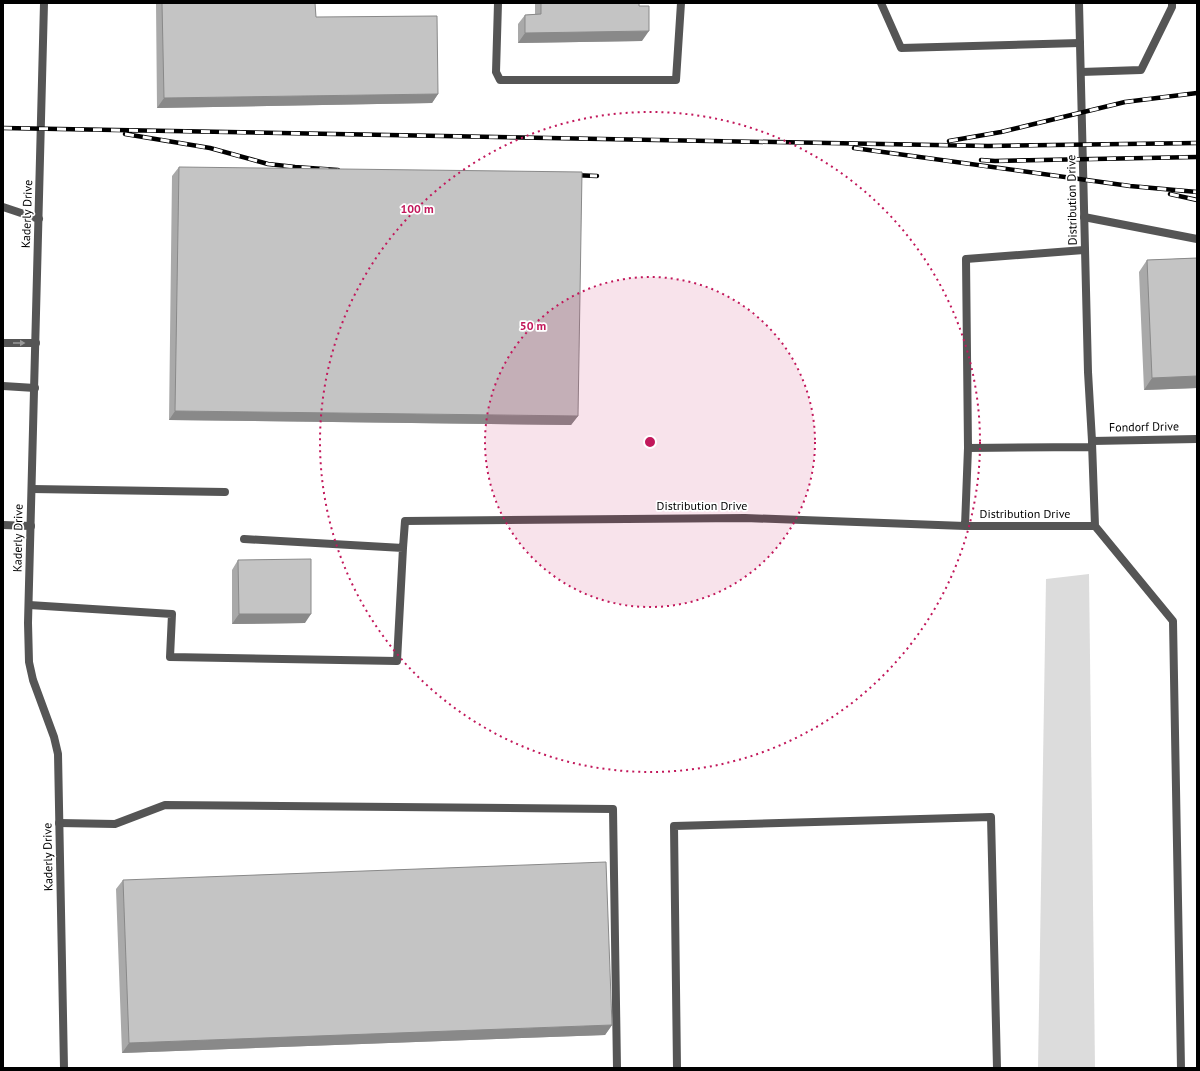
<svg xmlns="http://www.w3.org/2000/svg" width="1200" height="1071" font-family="'PT Sans',sans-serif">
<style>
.green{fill:#dcdcdc}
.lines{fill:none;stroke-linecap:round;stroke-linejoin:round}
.service{stroke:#555;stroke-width:8}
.minor{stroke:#555;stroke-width:8}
.rail-casing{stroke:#000;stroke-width:4.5}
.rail{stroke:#fff;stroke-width:3;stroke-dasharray:9;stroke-linecap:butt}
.wall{fill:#a9a9a9}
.shaded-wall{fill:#898989}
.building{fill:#c4c4c4;stroke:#898989}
.oneway{fill:#999}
.ring{fill:none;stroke:#c2185b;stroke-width:2;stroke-dasharray:2 4}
.labels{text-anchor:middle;stroke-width:3.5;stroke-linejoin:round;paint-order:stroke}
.street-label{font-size:12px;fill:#000;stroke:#fff}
.centre{fill:#c2185b;stroke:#fff;stroke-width:2}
.ring-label{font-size:12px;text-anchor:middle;font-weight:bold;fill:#c2185b;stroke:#fff;stroke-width:3.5;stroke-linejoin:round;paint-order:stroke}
</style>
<rect width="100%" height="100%" fill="#fff"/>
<!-- green -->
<path class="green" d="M1089 574 1095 1068H1038L1046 579Z"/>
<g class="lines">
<!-- service -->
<path class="service" d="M498 3 496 72 500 80H676L681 3
M881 3 901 48 1080 43
M1081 72 1141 70 1172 7V3
M3 207 39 219
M1084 217 1197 239
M1084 250 966 259 968 448 1092 447
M3 343H36
M3 386 35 388
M1092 443 1095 526
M32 489 225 492
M3 525 31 526
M965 526 968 448
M1095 526 1173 621 1181 1068
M244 539 403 548 405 521 745 518 965 526H1095
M29 605 172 614 170 657 397 661 403 548
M59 823 115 824 165 805 613 809 617 1068
M677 1068 674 826 991 817 997 1068"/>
<!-- minor -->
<path class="minor" d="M44 3 28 623 29 662 33 680 54 737 58 754 64 1068
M1079 3 1088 372 1092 441 1197 439"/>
<!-- rail casing -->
<g class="rail-casing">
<path id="rail" d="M3 128 988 146 1197 143
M125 134 210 148 268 164 295 167 338 170
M949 141 1001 132 1125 102 1197 93
M854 148 1130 186 1197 192
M981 160 995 161 1197 157
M572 175 597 176
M1170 194 1197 200"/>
</g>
<!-- rail -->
<use href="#rail" class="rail"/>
</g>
<!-- wall -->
<path class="wall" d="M156 3H315L316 17 438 94 432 103 157 108Z
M535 3H639L642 41 518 43V24L525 15 535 14Z
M179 167 578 416 571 425 169 420 172 176Z
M1197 258V388L1144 390 1139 272 1147 260Z
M238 560 305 623 232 624V570Z
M123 880 612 1025 605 1035 122 1053 116 889Z"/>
<!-- shaded-wall -->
<path class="shaded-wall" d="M649 31 642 41 518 43 525 33Z
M438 94 432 103 157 108 164 98Z
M1197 376V388L1144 390 1152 378Z
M175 411 578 416 571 425 169 420Z
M239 614H311L305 623 232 624Z
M612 1025 605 1035 122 1053 129 1043Z"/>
<!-- building -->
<path class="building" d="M162 3H315L316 17 437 16 438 94 164 98Z
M541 3H639V6H649V31L525 33V15L541 14Z
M179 167 582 172 578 416 175 411Z
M1197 258V376L1152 378 1147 260Z
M311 559V614H239L238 560Z
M606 862 612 1025 129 1043 123 880Z"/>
<!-- one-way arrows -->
<defs><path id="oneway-solid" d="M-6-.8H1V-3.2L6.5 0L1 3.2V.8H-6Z"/></defs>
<use class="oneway" href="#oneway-solid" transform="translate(19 343)"/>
<!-- distance rings -->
<circle cx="650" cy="442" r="165" fill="#c2185b" fill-opacity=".12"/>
<g class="ring">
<circle cx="650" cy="442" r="165"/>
<circle cx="650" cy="442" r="330"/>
</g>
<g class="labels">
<!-- street labels -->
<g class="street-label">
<text transform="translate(1072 200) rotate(-91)" y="4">Distribution Drive</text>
<text transform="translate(27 214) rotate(-88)" y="4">Kaderly Drive</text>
<text transform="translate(1144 427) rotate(-1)" y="4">Fondorf Drive</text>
<text x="702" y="510">Distribution Drive</text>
<text x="1025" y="518">Distribution Drive</text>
<text transform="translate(18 538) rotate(-89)" y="4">Kaderly Drive</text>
<text transform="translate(48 857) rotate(-91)" y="4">Kaderly Drive</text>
</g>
</g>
<circle cx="650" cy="442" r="6" class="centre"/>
<g class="ring-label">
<text x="417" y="213">100 m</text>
<text x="533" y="330">50 m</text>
</g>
<!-- border -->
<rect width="1200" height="1071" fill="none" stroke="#000000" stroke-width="8"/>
</svg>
